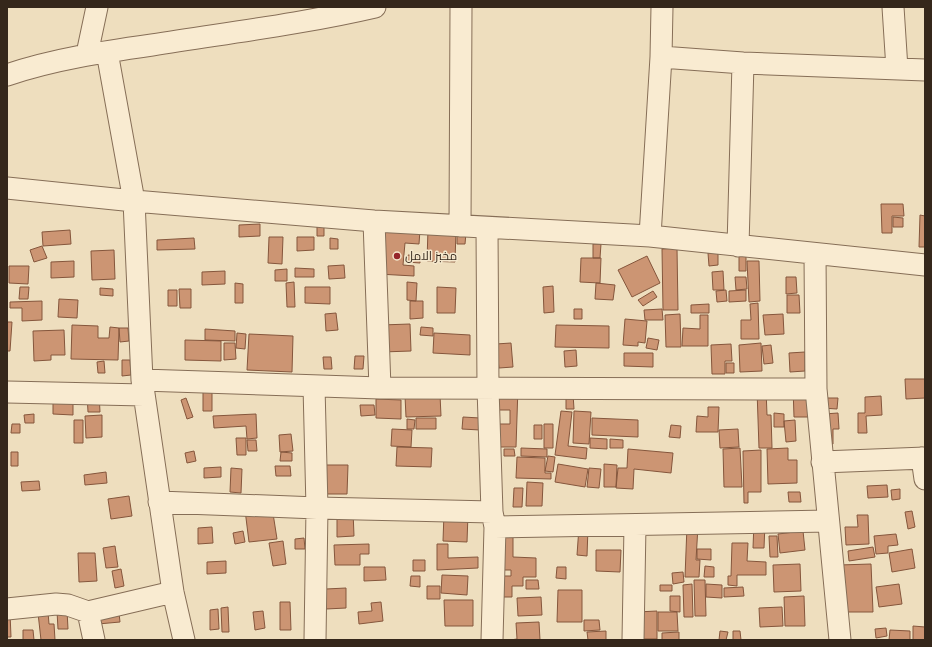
<svg xmlns="http://www.w3.org/2000/svg" width="932" height="647" font-family="'Playfair Display',Cairo,serif">
<style>
.building{fill:#cc9573;stroke:#85563c}
.lines{fill:none;stroke-linecap:round;stroke-linejoin:round}
.minor-casing{stroke:#866e57;stroke-width:23}
.minor{stroke:#f9ebd1;stroke-width:21}
.poi-dot{fill:#95262b;stroke:#f5e8cd;stroke-width:1.5}
.labels{text-anchor:middle;stroke-width:3;stroke-linejoin:round;paint-order:stroke}
.poi-label{font-size:12px;fill:#35271b;stroke:#f5e8cd;text-anchor:start}
</style>
<rect width="100%" height="100%" fill="#eedebe"/>
<!-- building -->
<path class="building" d="M881 204H903L904 216H892V233H882Z
M920 215 925 216V247H919Z
M893 217 903 218V227H893Z
M324 223V236H317V224Z
M260 224V236L239 237V225Z
M381 227 420 230 419 244 405 243 403 265 414 266V276L378 274Z
M428 229 456 230 455 262 427 261Z
M70 230 71 244 43 246 42 232Z
M457 233H466L465 244H457Z
M269 237H283L282 264 268 263Z
M297 237H314V250L297 251Z
M194 238 195 249 157 250V240Z
M330 238 338 239V249H330Z
M593 244H601L600 258H593Z
M42 246 47 258 34 262 30 250Z
M677 248 678 310H663L662 249Z
M114 250 115 279 92 280 91 251Z
M718 252V265L709 266 708 253Z
M408 255 420 256V263L407 262Z
M647 256 660 283 632 297 618 270Z
M739 256H746V271H739Z
M581 258H601L600 283 580 282Z
M74 261V277L51 278V262Z
M747 261H759L760 301 749 302Z
M344 265 345 278 329 279 328 266Z
M9 266H29L28 284 9 283Z
M295 268 314 269V277H295Z
M287 269V281H275V270Z
M225 271V284L202 285V272Z
M723 271 724 290H713L712 272Z
M735 277H746L747 289 736 290Z
M786 277H796L797 293 786 294Z
M294 282 295 307H287L286 283Z
M407 282 417 283 416 301 407 300Z
M235 283 243 284V303H235Z
M596 283 615 285 613 300 595 299Z
M553 286 554 312 544 313 543 287Z
M20 287H29L28 299H19Z
M305 287H330V304L305 303Z
M437 287 456 288 455 313H437Z
M100 288 113 289V296L100 295Z
M179 289H191V308H180Z
M168 290H177V306H168Z
M726 290 727 301 717 302 716 291Z
M746 290V301L729 302V291Z
M653 291 657 297 643 306 638 300Z
M787 295H799L800 313H787Z
M59 299 78 300 77 318 58 317Z
M42 301V320L22 321V308H10V302Z
M410 301H423V318L410 319Z
M758 303 759 339H741V320H751L750 304Z
M709 304V313H691V305Z
M574 309H582V319H574Z
M662 309 663 320H645L644 310Z
M336 313 338 330 326 331 325 314Z
M680 314 681 347H666L665 315Z
M783 314 784 334 765 335 763 315Z
M700 315H708V346H682L683 328 700 329Z
M625 319 647 321 645 343 638 342V346L623 345Z
M7 322H12L10 351H7Z
M410 324 411 351 382 352 381 325Z
M72 325 98 326V338H109L110 327 119 328 118 360 71 359Z
M556 325 609 326V348L555 347Z
M421 327 433 328V336L420 335Z
M119 328H128L129 341 120 342Z
M205 329 235 331V341L205 340Z
M64 330 65 355H51V360L34 361 33 331Z
M237 333 246 334 245 349 236 348Z
M434 333 470 335V355L433 353Z
M249 334 293 336 292 372 247 370Z
M648 338 659 340 657 350 646 348Z
M185 340 221 341V361L185 360Z
M224 343H235L236 359 224 360Z
M511 343 513 367 499 368 496 344Z
M761 343 762 371 740 372 739 345Z
M731 344 732 361H725V374H712L711 345Z
M771 345 773 363 764 364 762 346Z
M576 350 577 366 565 367 564 351Z
M805 352V371L790 372 789 353Z
M624 353H653V367L624 366Z
M355 356H364L363 369H354Z
M323 357H331L332 369H324Z
M122 360H130L131 375 122 376Z
M104 361 105 373H98L97 362Z
M726 363H734V373H726Z
M905 379H925V398L906 399Z
M495 386 518 387 516 447H495L496 424H510V410H495Z
M807 386 808 417H794L793 387Z
M203 387 212 388V411H203Z
M766 389 767 415H771L772 448H759L757 390Z
M99 393 100 412H88L87 394Z
M566 394H573L574 409H566Z
M440 395 441 416 406 417 405 396Z
M881 396 882 415 866 416 867 433H858V413H865V397Z
M186 398 193 417 187 419 181 400Z
M823 398H838L837 409 822 408Z
M53 399 73 400V415L53 414Z
M376 399 401 400V419L376 418Z
M360 405H374L375 415 361 416Z
M708 407H719L718 432H696L697 416 708 417Z
M561 411 572 412 568 446 587 448 586 459 555 455Z
M574 411 591 412 589 444 573 443Z
M774 413 784 414V427H774Z
M838 413 839 429H833V444H825L824 414Z
M34 414V423H25L24 415Z
M256 414 257 438 247 439 246 426 214 428 213 416Z
M102 415V437L86 438 85 416Z
M463 417 480 418V430L462 429Z
M416 418H436V429H416Z
M592 418 638 420V437L592 435Z
M407 419 415 420 414 429H407Z
M74 420H83V443H74Z
M795 420 796 441 786 442 784 421Z
M12 424H20V433H11Z
M544 424H553V448H544Z
M534 425H542V439H534Z
M671 425 681 426 680 438 669 437Z
M392 429 412 430 411 447 391 446Z
M738 429 739 447 720 448 719 430Z
M291 434 293 451 280 452 279 435Z
M236 438H246V455H237Z
M590 438 607 439V449L590 448Z
M610 439 623 440V448H610Z
M247 440H256L257 451H248Z
M397 447 432 448 431 467 396 466Z
M521 448 547 449V457L521 456Z
M740 448 742 487H724L723 449Z
M788 448V460H797V483L768 484 767 449Z
M504 449H514L515 456H504Z
M628 449 673 453 671 473 634 469 633 489 616 488 618 468H627Z
M761 450V492H748V503H744L743 451Z
M194 451 196 461 187 463 185 453Z
M11 452H18V466H11Z
M281 452 292 453V461H280Z
M548 456 555 457 553 472 545 471Z
M517 457 545 458V473H551V479L516 478Z
M558 464 588 469 585 487 555 482Z
M604 464 617 465 616 487H604Z
M322 465H348L347 494H322Z
M275 466H290L291 476H276Z
M221 467V477L204 478V468Z
M231 468 242 469 241 493 230 492Z
M589 468 601 469 599 488 587 487Z
M106 472 107 483 85 485 84 475Z
M39 481 40 490 22 491 21 482Z
M527 482 543 483 542 506H526Z
M887 485 888 497 868 498 867 486Z
M514 488H523L522 507H513Z
M900 489V499L892 500 891 490Z
M788 492H800L801 502H789Z
M129 496 132 516 111 519 108 499Z
M272 507 277 539 249 542 245 510Z
M353 511 354 536 337 537V512Z
M912 511 915 527 908 529 905 512Z
M444 513 468 514 467 542 443 541Z
M857 515H868L869 544 846 545 845 527H858Z
M754 522 765 523 764 548H753Z
M687 526H698L696 560H700L699 577H685Z
M212 527 213 543 198 544V528Z
M579 527 588 528 587 556 577 555Z
M243 531 245 542 235 544 233 533Z
M803 531 805 550 780 553 778 534Z
M502 533H513V557L536 558V577H523V586H512V597H503V576H511V570H501Z
M896 534 898 545 888 546V553L876 554 874 536Z
M769 536H777L778 557H770Z
M304 538 305 549H295V539Z
M283 541 286 564 273 566 269 543Z
M732 543H748L747 561 766 562V575H737V586L728 585V576H731Z
M369 544V554H360V565H335L334 545Z
M437 544H448V558L478 557V568L437 570Z
M115 546 118 567 106 568 103 548Z
M873 547 875 557 849 561 848 551Z
M697 549H711V560L697 559Z
M912 549 915 568 892 572 889 553Z
M596 550H621L620 572 596 571Z
M78 553H95L97 581 79 582Z
M413 560H425V571H413Z
M226 561V573L207 574V562Z
M800 564 801 591 774 592 773 565Z
M871 564 873 612H840L839 565Z
M705 566 714 567V577H704Z
M364 567H385L386 580 364 581Z
M557 567H566V579L556 578Z
M121 569 124 586 115 588 112 571Z
M683 572 684 582 673 584 672 573Z
M442 575 468 576 467 595 441 593Z
M411 576H420V587L410 586Z
M526 580H538L539 589H526Z
M694 580H705L706 616H695Z
M692 584 693 617H684L683 585Z
M706 584 722 585V598L706 597Z
M899 584 902 604 879 607 876 587Z
M660 585H672V591H660Z
M427 586H440V599H427Z
M743 587 744 596 724 597V588Z
M346 588V608L326 609V589Z
M558 590H582V622H557Z
M670 596H680V612L670 611Z
M804 596 805 626H785L784 597Z
M541 597 542 615 518 616 517 598Z
M444 600H473V626H445Z
M280 602H290L291 630H280Z
M381 602 383 621 359 624 358 612 372 611 371 603Z
M118 604 120 622 98 624 96 606Z
M228 607 229 632H222L221 608Z
M782 607 783 626 760 627 759 608Z
M218 609 219 629 210 630V610Z
M67 610 68 629H58L57 611Z
M263 611 265 628 255 630 253 612Z
M657 611V639H638L637 612Z
M48 612 49 624H54L55 640H41L38 613Z
M658 612H677L678 631H658Z
M10 613 11 637H7V614Z
M584 620H599L600 630 584 631Z
M539 622 540 640H510L517 639 516 623Z
M913 626 925 627V640H913Z
M886 628 887 636 876 638 875 629Z
M23 630H33L34 640H23Z
M890 630 910 631V640H889Z
M606 631V640H588L587 632Z
M720 631 728 632 726 640H719Z
M733 631H740L741 640H733Z
M679 632V640H662V633Z"/>
<g class="lines">
<!-- minor casing -->
<g class="minor-casing">
<path id="minor" d="M893 7 897 69
M107 52 134 201 142 380 173 592 184 640
M87 54 97 7
M661 57 743 63 925 70
M7 75C54 59 103 52 152 45 226 33 302 24 375 7
M7 188 134 201 374 221 650 236 925 265
M374 221 380 388
M460 226 461 7
M487 228 488 388 492 512 495 527 492 640
M650 236 661 57 662 7
M738 246 743 63
M815 254 816 389 840 640
M142 380 380 388 816 389
M314 386 317 508 315 640
M7 392 144 395
M922 458 925 479
M822 462 925 458
M159 502 317 508 492 512
M495 527 828 521
M7 609 56 604 68 605 88 612 173 592
M88 612 94 640
M633 640 635 525"/>
</g>
<!-- minor -->
<use href="#minor" class="minor"/>
</g>
<!-- markers -->
<circle class="poi-dot" cx="397" cy="256" r="4"/>
<g class="labels">
<!-- poi labels -->
<g class="poi-label">
<text x="405" y="260">مخبز الامل</text>
</g>
</g>
<!-- border -->
<rect width="932" height="647" fill="none" stroke="#35271b" stroke-width="16"/>
</svg>
